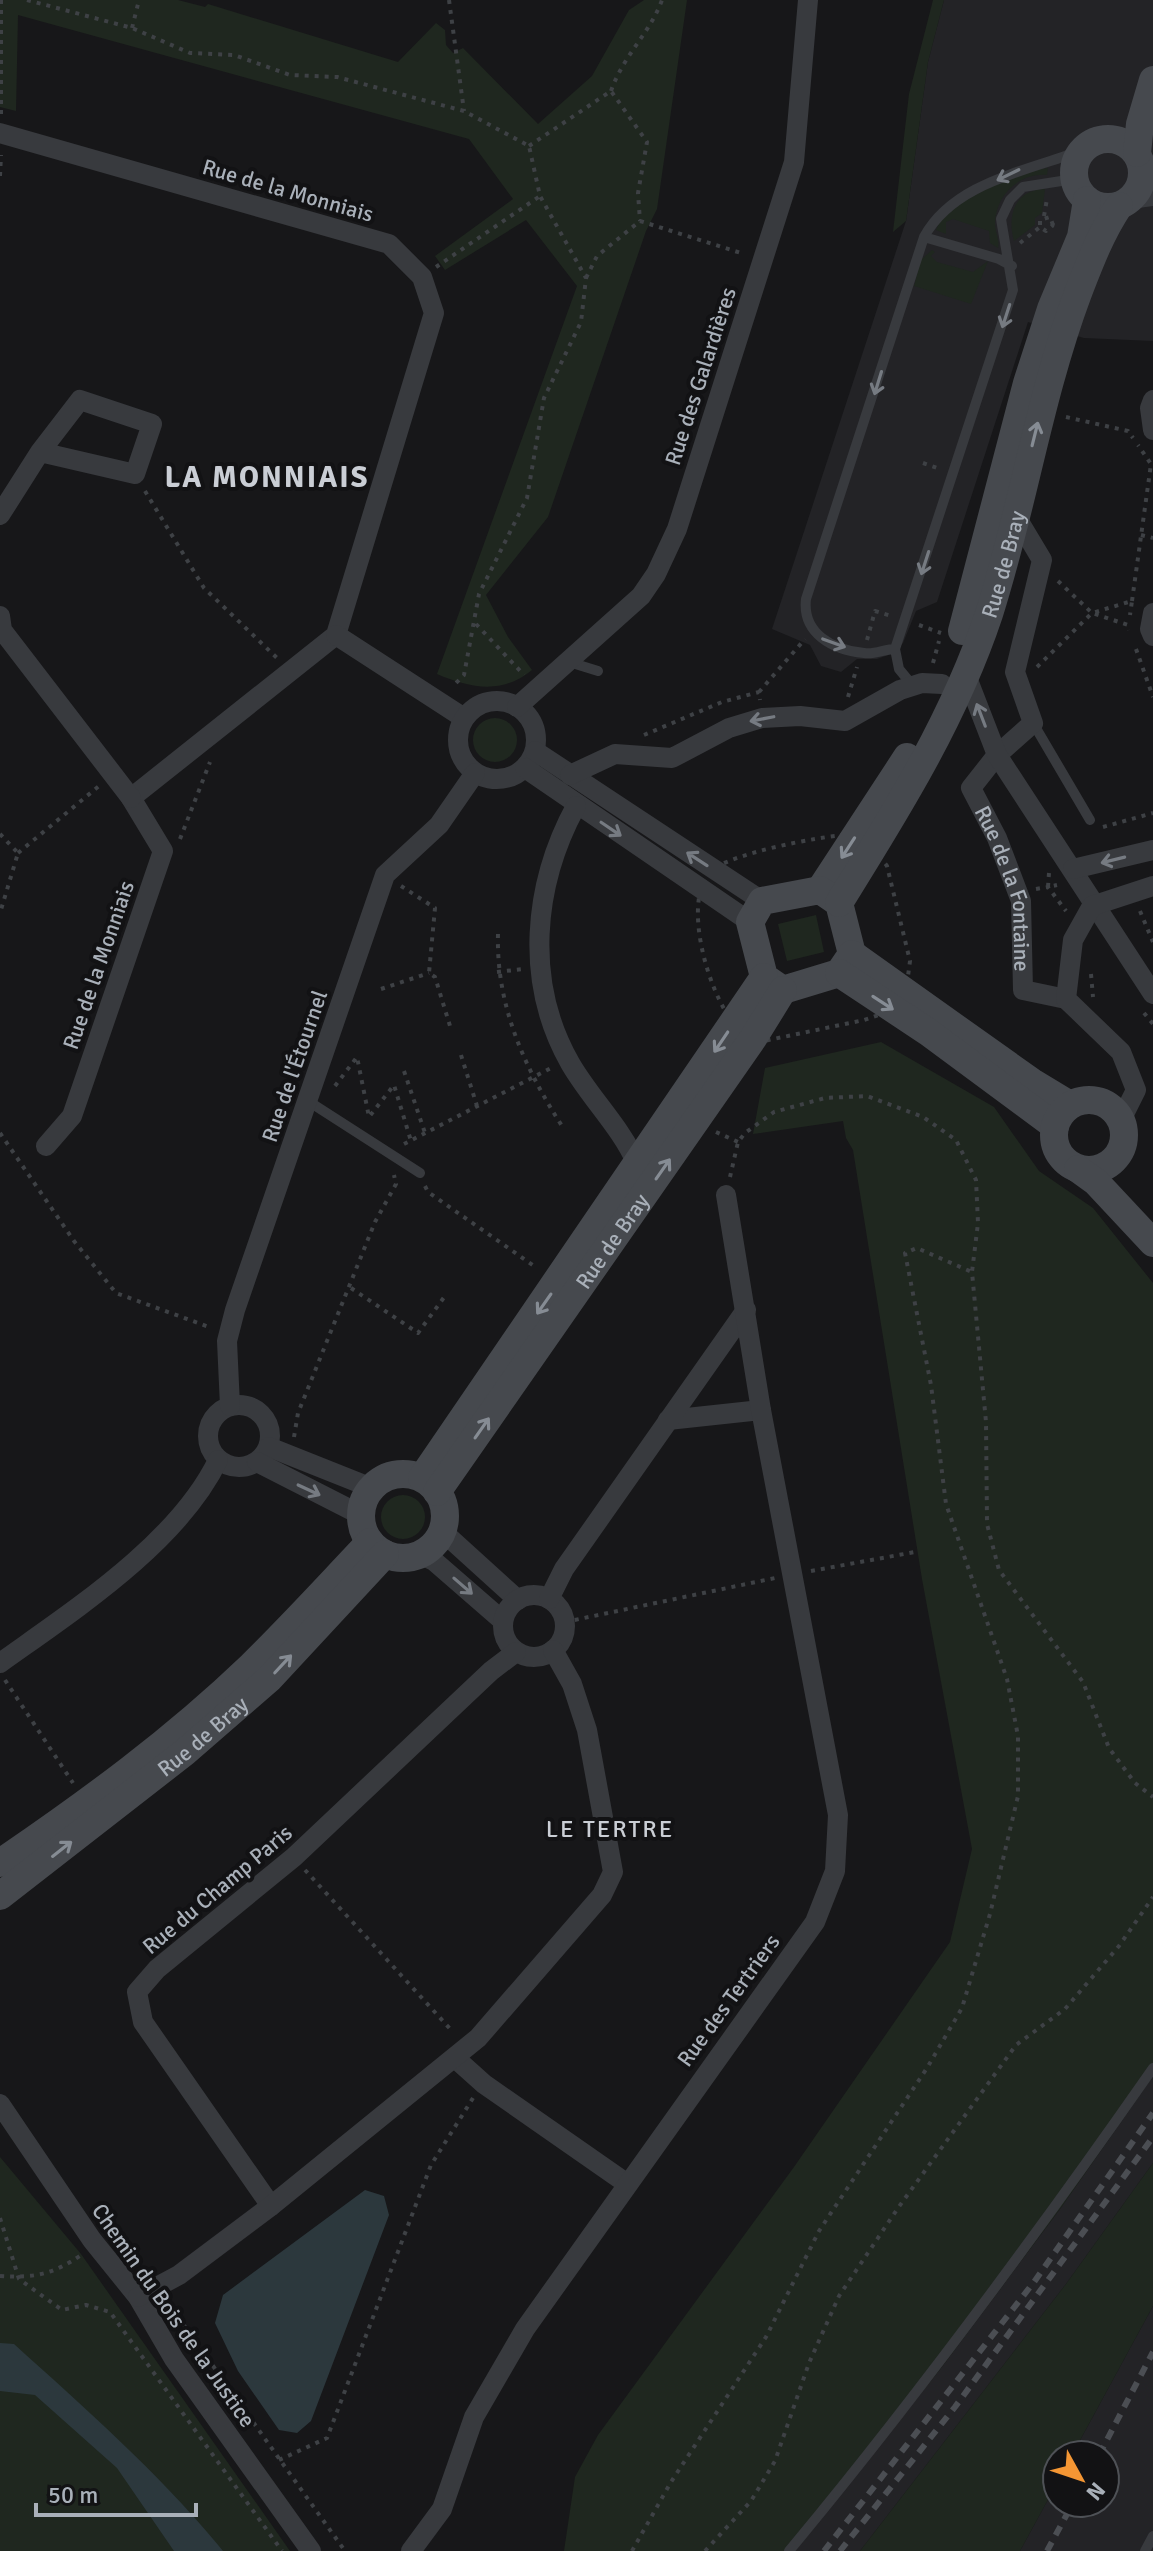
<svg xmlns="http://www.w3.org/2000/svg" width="1153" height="2551" font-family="Signika,sans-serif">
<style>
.built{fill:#232326}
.green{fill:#1f271f}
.water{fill:#2c383d}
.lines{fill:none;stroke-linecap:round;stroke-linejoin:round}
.path{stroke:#3e4145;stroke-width:4;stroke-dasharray:4 6;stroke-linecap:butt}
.lane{stroke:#383a3e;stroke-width:10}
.street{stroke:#383a3e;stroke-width:20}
.secondary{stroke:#46494e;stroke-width:28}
.rail{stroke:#4b4e53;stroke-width:6;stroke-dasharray:10 8;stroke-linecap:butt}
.oneway{stroke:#767b82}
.oneway2{stroke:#868c94}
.labels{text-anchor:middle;stroke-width:8;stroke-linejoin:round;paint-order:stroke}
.street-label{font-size:22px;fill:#a9b0b9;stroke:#121214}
.neighbourhood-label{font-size:24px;letter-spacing:2px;fill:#caced5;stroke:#121214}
.district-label{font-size:30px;font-weight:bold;letter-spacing:2px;fill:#caced5;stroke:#121214}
</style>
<rect width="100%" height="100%" fill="#171719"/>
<!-- built -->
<path class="built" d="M944 0H1153V341L1084 338 1028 322 937 602 916 611 903 643 894 653 877 659H857L841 672 821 666 810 645 772 629 906 221 928 62Z
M1153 2076V2163L1066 2284 860 2551H795L941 2368 1060 2209Z
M1153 2306V2551H1020L1057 2483V2503H1105V2455H1072Z"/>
<!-- green -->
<path class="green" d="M0 0H178L205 7 208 4 398 62 436 23 445 30 446 45 453 53 463 48 538 124 592 76 629 10 644 0H687L657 209 646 231 548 517 486 595 508 637 532 670C502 695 470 688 437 674L577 286 526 220 445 270 435 256 513 199 469 139 18 15 16 111 0 107Z
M933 0H944L928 62 906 221 893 232 909 94Z
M1048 168 1047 175C1019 173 996 195 995 223 995 232 1000 240 998 248L990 243 989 231 953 219 946 222V234L936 230C945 203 1020 171 1048 168Z
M1045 189 1042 213 1035 218V225L1014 241C1007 216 1014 190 1045 189Z
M932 250 935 252 931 256 937 262 973 272 988 261 971 304 914 286 921 260Z
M473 740a22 22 0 1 1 44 0a22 22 0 1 1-44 0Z
M816 915 824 952 787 961 778 924Z
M881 1042 994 1107 1039 1171 1093 1208 1153 1283V2076L1060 2209 941 2368 795 2551H564L575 2477 598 2435 794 2167 950 1942 972 1849 922 1579 853 1150 846 1138 843 1121 753 1134 765 1068Z
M381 1517a22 22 0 1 1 44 0a22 22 0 1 1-44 0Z
M0 2157 81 2254 290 2551H0Z
M1153 2163V2306L1072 2455H1057V2483L1020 2551H860L1066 2284Z"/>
<!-- water -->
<path class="water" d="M365 2190 384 2196 389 2215 311 2421 297 2433 279 2430 238 2371 215 2323 223 2295Z
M0 2343 14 2344C87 2410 161 2475 223 2551H174L117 2468 35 2395 0 2391Z"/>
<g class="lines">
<!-- path -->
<path class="path" d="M1 0V114
M27 0 132 28 190 53 234 55 290 75 337 77 464 111 529 146 540 196 586 278 581 322 544 398 527 498 479 594 464 675 452 687
M449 0 464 111
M132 28 139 0
M611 91C623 56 650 33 662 0
M529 146 611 91 647 142 638 193 640 221
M0 176 1 155
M1044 216 1047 199
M1053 225 1050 217 1040 220V227L1046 231 1053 225 1059 227
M1020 243 1040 227
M436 267 540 196
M586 278 597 256 640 221 744 254
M1066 417 1128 431 1133 438
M923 463 940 469
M145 491 204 588 277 658
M1141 535 1153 538
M1058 581 1092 613 1132 601 1130 615
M1132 601 1151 464 1138 445
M476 624 524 675
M919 625 941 633
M867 640 875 611 891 616
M1136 649 1153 697
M933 663 939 641
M1037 667 1092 613 1128 625 1129 630
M759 692 805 639
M848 697 857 667
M644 735 722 702 759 692 760 700
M1103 827 1153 813
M0 834 18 853 0 913
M846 835 873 848 887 866 910 961 906 991 893 1010 864 1020 764 1041C753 1037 740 1030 733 1022 708 992 682 902 710 872 727 854 821 836 846 835Z
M180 839 210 762
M18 853 99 786
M1049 873 1048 887 1057 885
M401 886 435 908 429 973 435 977 450 1026
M1036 889 1048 887 1066 911
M1140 911 1153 942
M498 934C496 1005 524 1067 562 1126
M497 972 523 969
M1091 974 1093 997
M381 989 429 973
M1144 1013 1153 1024
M461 1055 477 1106
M404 1071 425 1133
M335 1086 357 1057 369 1117 394 1085 411 1141
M716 1132 738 1142
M0 1133 74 1241 116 1293 209 1327
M404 1144 553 1067
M730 1177 738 1142 745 1133 774 1112 825 1098 867 1096 923 1117 956 1140 976 1180 978 1223 972 1272 986 1422 987 1524 999 1570 1083 1682 1109 1748 1135 1783 1153 1797
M425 1186 428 1192 537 1268
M351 1288 418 1333 445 1296
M294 1437 298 1413 375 1222 396 1184 394 1175
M811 1571 915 1552
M565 1622 775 1578
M5 1680 73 1783
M305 1870 453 2032
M0 2218 19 2279 62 2310 86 2305 110 2312 282 2551
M0 2276C34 2278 52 2275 81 2255
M170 2311 176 2314 345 2551
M279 2460 327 2438 431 2165 473 2098
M632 2551 671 2482 766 2337 819 2231 927 2068 962 2008 990 1914 1018 1796V1736L1007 1679 946 1504 931 1385 905 1253 917 1248 972 1272
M705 2551 751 2501 775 2461 809 2363 839 2296 898 2208 1016 2045 1065 2009 1119 1946 1153 1897"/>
<!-- lane -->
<path class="lane" d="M924 237 999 259 1012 266
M895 649 1013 290 1001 219 1010 200 1023 187 1074 179
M569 662 598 671
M913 686 899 669 895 649C885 649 874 655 864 653 832 650 802 633 806 599L924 237C954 182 1028 171 1082 150
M1033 723 1090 820
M308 1101 420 1173
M789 2551C918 2396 1037 2234 1153 2068
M1145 2551 1153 2536"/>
<!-- street -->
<g class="street">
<path d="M0 133 389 244 422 277 434 313 336 635 131 798 163 851 72 1116 46 1146"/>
<path d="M1142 167 1153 175"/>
<path d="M1130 199 1153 196"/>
<path d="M1153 400 1150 408 1153 430"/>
<path d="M0 515 40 452 80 400 152 424 135 474 40 452"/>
<path id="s1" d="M1015 515 1042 560 1015 672 1033 723 997 755 971 788 997 838 1021 901 1023 990 1066 999"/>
<path d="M1153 613 1150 629 1153 636"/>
<path d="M0 616 2 630 131 798"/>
<path d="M336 635 464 718"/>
<path d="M966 675 997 755 1153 994"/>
<circle cx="497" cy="740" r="39"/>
<path d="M517 707 641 596 656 574 677 529 794 162 808 0"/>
<path d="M535 751 762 901"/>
<path d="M525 768 750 922"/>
<path d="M570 775 615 754 672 758 729 728 762 718 800 716 845 721 900 690 922 683 942 684"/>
<path d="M576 806C533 885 524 982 570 1063 590 1098 621 1127 637 1164"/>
<path d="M1073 869 1153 850"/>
<path d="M1121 1120 1136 1090 1121 1052 1066 999 1073 940 1092 906 1153 886"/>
<circle cx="239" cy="1436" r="31"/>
<path d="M230 1406 227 1341 235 1310 385 875 439 825 475 773"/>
<path d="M668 1420 761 1410"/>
<path d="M269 1447 372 1488"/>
<path d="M257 1462 361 1515"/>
<path d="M442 1531 518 1600"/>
<path d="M420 1554 434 1561 503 1621"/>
<circle cx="534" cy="1626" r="31"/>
<path d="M549 1599 564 1569 746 1310"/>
<path d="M0 1663C74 1610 178 1543 218 1460"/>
<path d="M455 2058 484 2084 626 2183"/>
<path d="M0 2104 92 2240 138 2297 174 2359 311 2551"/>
<path d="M271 2206 143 2022 137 1992 157 1969 294 1857 491 1671 516 1652"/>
<path d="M138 2297 179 2275 271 2206 478 2038 602 1895 613 1872 587 1730 572 1684 553 1650"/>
<path d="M411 2551 442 2509 474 2417 525 2329 815 1922 835 1871 838 1815 761 1410 726 1195"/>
</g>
<!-- secondary -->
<g class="secondary">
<circle cx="1108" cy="173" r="34"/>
<path d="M1137 153 1140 124 1153 80"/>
<path d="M962 631 1027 383 1051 309 1081 237 1087 200"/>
<path d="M820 890 907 757"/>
<path d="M820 890 839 903 852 954 839 973 783 990 764 977 750 922 762 901Z"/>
<path id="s2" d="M839 903C897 810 954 719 989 614 1023 508 1039 397 1078 293 1090 262 1101 233 1119 206"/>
<path d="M852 954 1032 1082 1070 1105"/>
<path d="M839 973 928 1032 1055 1126"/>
<circle cx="1089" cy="1135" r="35"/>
<path d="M1078 1169 1096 1182 1153 1243"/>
<circle cx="403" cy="1516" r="42"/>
<path d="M422 1478 764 977"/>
<path id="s3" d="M437 1492 754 1037 783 990"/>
<path d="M0 1863C88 1803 174 1740 251 1666 292 1626 331 1583 370 1542"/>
<path id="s4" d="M0 1896 185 1752 269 1679 385 1554"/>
</g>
<!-- rail -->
<path class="rail" d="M1099 2455 1153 2352
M824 2551 1034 2282 1153 2113
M840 2551 955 2407 1153 2137
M1047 2551 1073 2503"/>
</g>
<!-- one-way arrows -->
<defs><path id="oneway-shaft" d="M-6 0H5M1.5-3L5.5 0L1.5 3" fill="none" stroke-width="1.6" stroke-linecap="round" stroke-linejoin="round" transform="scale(2)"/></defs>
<g class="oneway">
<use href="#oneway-shaft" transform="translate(1008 175) rotate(154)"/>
<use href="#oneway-shaft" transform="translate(1006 316) rotate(108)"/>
<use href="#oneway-shaft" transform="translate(878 383) rotate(107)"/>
<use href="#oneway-shaft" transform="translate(925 563) rotate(108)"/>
<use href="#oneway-shaft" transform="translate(834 643) rotate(20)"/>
<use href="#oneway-shaft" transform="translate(981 715) rotate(-111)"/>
<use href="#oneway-shaft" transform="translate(762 719) rotate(169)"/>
<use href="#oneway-shaft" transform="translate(611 829) rotate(34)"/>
<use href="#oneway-shaft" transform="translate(697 859) rotate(-147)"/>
<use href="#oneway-shaft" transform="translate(1113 860) rotate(166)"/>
<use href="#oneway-shaft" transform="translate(309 1490) rotate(25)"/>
<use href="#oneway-shaft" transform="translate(463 1586) rotate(41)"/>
</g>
<g class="oneway2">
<use href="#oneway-shaft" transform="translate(1035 434) rotate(-76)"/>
<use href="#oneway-shaft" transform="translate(848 848) rotate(123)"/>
<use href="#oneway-shaft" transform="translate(883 1003) rotate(33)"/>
<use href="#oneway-shaft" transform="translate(721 1042) rotate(124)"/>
<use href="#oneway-shaft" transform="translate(663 1169) rotate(-55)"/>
<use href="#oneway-shaft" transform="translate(544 1304) rotate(125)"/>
<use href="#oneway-shaft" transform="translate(482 1428) rotate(-55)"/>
<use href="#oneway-shaft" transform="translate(283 1664) rotate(-47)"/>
<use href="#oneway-shaft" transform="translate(62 1849) rotate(-38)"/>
</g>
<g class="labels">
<!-- street labels -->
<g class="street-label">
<text transform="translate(288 190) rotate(16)" y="8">Rue de la Monniais</text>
<text transform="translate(700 376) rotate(-72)" y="8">Rue des Galardières</text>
<text dy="8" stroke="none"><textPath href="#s2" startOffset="378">Rue de Bray</textPath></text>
<text dy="8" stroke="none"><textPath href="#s1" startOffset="420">Rue de la Fontaine</textPath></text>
<text transform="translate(98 965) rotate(-71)" y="8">Rue de la Monniais</text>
<text transform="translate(294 1066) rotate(-71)" y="8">Rue de l'Étournel</text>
<text dy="8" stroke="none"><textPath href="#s3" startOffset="306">Rue de Bray</textPath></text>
<text dy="8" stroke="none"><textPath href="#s4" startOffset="258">Rue de Bray</textPath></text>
<text transform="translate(217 1889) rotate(-40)" y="8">Rue du Champ Paris</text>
<text transform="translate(728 2000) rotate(-54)" y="8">Rue des Tertriers</text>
<text transform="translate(174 2315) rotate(55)" y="8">Chemin du Bois de la Justice</text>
</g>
<!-- neighbourhood labels -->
<g class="neighbourhood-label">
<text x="610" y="1837">LE TERTRE</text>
</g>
<!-- district labels -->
<g class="district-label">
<text x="267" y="487">LA MONNIAIS</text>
</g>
</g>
<!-- north arrow -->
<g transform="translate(1081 2479) rotate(130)"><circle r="38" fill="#121214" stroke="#4e5156" stroke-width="2"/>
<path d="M0-6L14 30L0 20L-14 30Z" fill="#f49634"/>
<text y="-12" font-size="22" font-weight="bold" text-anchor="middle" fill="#a9b0b9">N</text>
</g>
<!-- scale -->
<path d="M36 2503v12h160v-12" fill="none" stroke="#a9b0b9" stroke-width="4"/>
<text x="48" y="2503" font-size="24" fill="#a9b0b9" stroke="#121214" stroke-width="6" paint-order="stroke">50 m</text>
</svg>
